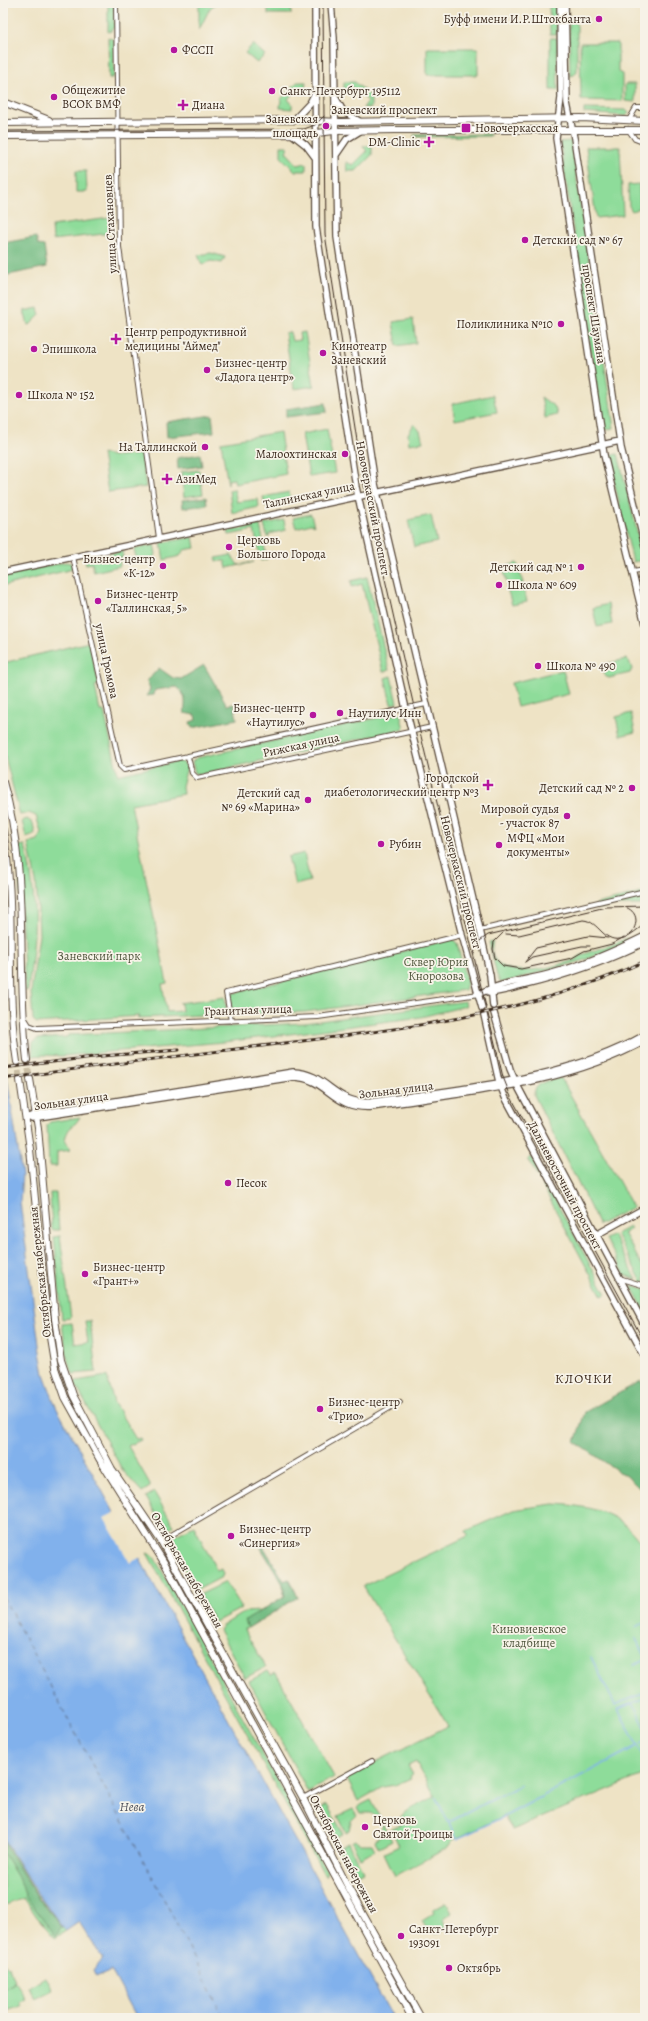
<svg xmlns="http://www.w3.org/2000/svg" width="648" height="2021" font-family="Alegreya,serif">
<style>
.green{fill:#8edc9a;stroke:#64835c}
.forest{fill:#72bc82;stroke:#567350}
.water{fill:#81b1ec;stroke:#5e6e85}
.pier{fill:#eee3c5}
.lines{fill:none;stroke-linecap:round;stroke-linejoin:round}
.stream{stroke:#81b1ec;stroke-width:1.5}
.ferry{stroke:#50525c;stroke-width:1;stroke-dasharray:5 4;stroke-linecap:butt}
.primary-tunnel{stroke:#cabea4;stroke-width:6;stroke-dasharray:6 3;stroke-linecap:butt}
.street-casing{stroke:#564637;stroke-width:6}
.secondary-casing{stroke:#564637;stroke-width:8}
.primary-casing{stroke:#564637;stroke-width:8}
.street{stroke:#fff;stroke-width:4}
.secondary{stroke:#fff;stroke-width:5.5}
.primary{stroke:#fff;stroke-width:6}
.tram{stroke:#3b2a1e;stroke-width:1}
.rail-casing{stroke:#3b2a1e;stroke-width:3}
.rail{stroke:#f7f3e8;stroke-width:1.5;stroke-dasharray:4.5;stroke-linecap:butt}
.poi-dot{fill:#b5179e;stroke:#f7f3e8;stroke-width:1.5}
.labels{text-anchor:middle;stroke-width:3.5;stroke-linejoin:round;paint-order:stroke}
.poi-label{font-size:12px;fill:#3b2a1e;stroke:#f7f3e8;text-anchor:start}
.street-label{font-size:12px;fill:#3b2a1e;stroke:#f7f3e8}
.park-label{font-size:12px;fill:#50563d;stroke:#f7f3e8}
.neighbourhood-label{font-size:13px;letter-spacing:1px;fill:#3b2a1e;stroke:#f7f3e8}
.water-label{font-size:13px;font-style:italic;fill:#50525c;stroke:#f7f3e8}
</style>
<rect width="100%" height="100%" fill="#f7f3e8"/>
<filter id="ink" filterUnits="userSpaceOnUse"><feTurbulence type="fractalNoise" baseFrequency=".025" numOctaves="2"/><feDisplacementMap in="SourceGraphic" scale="8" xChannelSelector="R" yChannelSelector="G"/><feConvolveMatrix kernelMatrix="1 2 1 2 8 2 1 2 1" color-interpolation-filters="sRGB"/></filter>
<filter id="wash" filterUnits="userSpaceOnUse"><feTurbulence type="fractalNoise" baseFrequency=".012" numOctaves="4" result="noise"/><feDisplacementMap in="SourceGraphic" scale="16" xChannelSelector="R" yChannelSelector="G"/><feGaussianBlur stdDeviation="0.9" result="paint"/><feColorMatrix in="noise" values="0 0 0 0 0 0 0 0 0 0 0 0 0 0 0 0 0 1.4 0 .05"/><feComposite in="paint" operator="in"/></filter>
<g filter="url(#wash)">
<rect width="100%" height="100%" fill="#eee3c5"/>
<!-- green -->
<path class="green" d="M108 3H114V27L110 32H108Z
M199 3H217L210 8 199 30Z
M268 3H291V14H268Z
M549 3H556L557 34H550Z
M569 17H573L577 26V71L574 75 570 76Z
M108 37 114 40V76L112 78H109Z
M550 38H557L558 90H550Z
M580 43H618V72L622 74V101L581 100Z
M253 44 265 55 257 63 245 53Z
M427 48H478V75H427Z
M297 82H306L305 90 303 89 300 93 296 90 288 99 292 104V109L280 108 281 99Z
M344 82H355L371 97V108H363L368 101 353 87 344 91Z
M625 84H635V102L625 101Z
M584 109 626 110 629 113 626 116 584 113Z
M490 134V136L414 137V135Z
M571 141 614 428 603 430 560 142Z
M281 146H288L286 152 298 165 306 163V171H295L281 157Z
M362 146H372V155L356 171H347L346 162 353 165 367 151Z
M586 147H620L623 215 596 218Z
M76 171H86L87 192H76Z
M639 184 640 208 632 211 629 206 628 185Z
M110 218 112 233 53 240 52 226Z
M211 253 225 257 222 263 211 261 202 265 198 255Z
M38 308 40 315 31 324 28 325 24 311Z
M413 319 416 343 397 346 393 322Z
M290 332 292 341 300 340 299 333 305 332 314 386 294 389 285 333Z
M493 395 497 412 455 420 452 404Z
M541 397 555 407 557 415 545 418Z
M414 424 420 431 423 442 409 444 408 434Z
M327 429 335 473 309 477 302 434Z
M280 432 286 474 235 484 234 479 228 480V485L221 442Z
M102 454 119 457 141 454 146 487 108 492Z
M618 454 644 560 633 562 608 456Z
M199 470 203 494 184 497 181 472Z
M234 489 237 502 258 499 259 507 232 513 229 490Z
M289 492 291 501 265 506 263 497Z
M311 514 314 526 311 524 296 528 293 518Z
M431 515 437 542 414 547 408 520Z
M284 520 286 530 269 534V536L267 537 264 524Z
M260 525 267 559 261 561 254 530 229 535 228 531Z
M193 537 195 548 184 550 180 556 164 560 161 543Z
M154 545 156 554 153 558 137 561 134 549Z
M122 551 123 557 119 558 120 566 94 572 92 563 86 564 85 560Z
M231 555 238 565 254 562 227 568 225 561H216V558Z
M66 562 71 563 73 569 3 586V575Z
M517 563 523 583 508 587 503 567Z
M367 577 389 670 383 672 362 584 352 587 351 581Z
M523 584 527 602 512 605 507 588Z
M608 604 612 624 597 627 593 608Z
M89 642 99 684 95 686 100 711H104L118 775 179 761 184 763 187 767 182 786 183 794 131 804 167 983 162 984 167 1012 182 1011 181 1004 179 1003 225 997 227 1014 137 1018 139 1016 37 1023 33 1020 31 992 39 935 38 911 36 882 28 843 38 840 41 832 36 816 29 813 20 815 3 749V663Z
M626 659 629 661 632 669 630 673 609 678 605 676 603 667 605 664Z
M563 670 569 694 517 707 511 683Z
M391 676 397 703 391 704 385 678Z
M400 713 404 729 201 774 195 773 192 762 196 758Z
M631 713 635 732 620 736 616 717Z
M27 819 33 823 35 834 26 837 22 821Z
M25 845C38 900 36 934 28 990L25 991 18 846Z
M304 853 310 881 295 885 288 857Z
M645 892V905H614L597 909 596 904Z
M627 938 628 942 582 961 501 983 497 976 489 942 493 941C491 949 491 957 498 963 514 978 553 967 574 960 578 958 582 954 587 953 601 948 614 945 627 938Z
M452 939 457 943 467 983 465 990 305 1012 234 1014 231 1012 229 996 230 994Z
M465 1001 466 1006 421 1017 306 1032 224 1042 62 1056 44 1055 32 1056 33 1042 37 1039 67 1037 68 1035 305 1023Z
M561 1078 633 1207 599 1225 534 1095C534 1082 551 1080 561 1078Z
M80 1117C73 1129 68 1125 65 1140L70 1150 57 1152V1166H49L47 1125 50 1122Z
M532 1157 606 1294 602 1296 528 1159Z
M50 1193H56L59 1230H52Z
M629 1227 631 1229 624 1233 645 1271V1282H642L616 1234Z
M613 1235 637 1280 625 1275 606 1239Z
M60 1236 71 1318 62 1319 54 1237Z
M632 1285 645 1289V1311L631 1286Z
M85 1321H90L96 1372 73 1374 68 1362 62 1324 72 1323 75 1344 88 1342Z
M107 1376 114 1403 136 1439 140 1438 141 1440 128 1446 150 1484V1487L142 1492 123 1471 75 1384 76 1381Z
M154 1492 174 1526 165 1531 146 1497Z
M553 1504C577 1505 609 1509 627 1527 634 1533 639 1541 645 1548V1774L512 1830 504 1816 453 1840 447 1848 395 1876 384 1853 399 1846 391 1829 403 1823 400 1818 405 1812 435 1796 416 1762 408 1766 413 1774 410 1776 411 1778 395 1785 383 1787 358 1801 346 1777 448 1726 363 1586 468 1536 466 1531 513 1510Z
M194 1526 217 1571 221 1569 223 1574 222 1577 199 1589H196L170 1541 174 1536Z
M263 1546 284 1581 289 1579 298 1597 244 1630 266 1667 245 1678 219 1630 222 1626 244 1612 261 1611 284 1596 283 1584 261 1548Z
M147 1553 153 1555 327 1871 325 1876Z
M226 1582 241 1606 240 1609 215 1622 199 1595Z
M268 1671 271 1675 276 1673 334 1777 308 1792 249 1681Z
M371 1800 381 1819 379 1820 371 1813H360L357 1807Z
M327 1805 343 1833 334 1839 318 1810Z
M353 1809 357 1815 351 1821 349 1830 346 1832 338 1816Z
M382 1822 392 1841 379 1848 375 1841 381 1834V1823Z
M3 1839 36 1894 66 1931 55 1938 37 1917 24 1898 3 1906Z
M354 1840 361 1844H372L375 1850 360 1858 352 1842Z
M348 1843 363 1871 354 1875 339 1848Z
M446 1902 452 1913 443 1919 446 1928 435 1934 433 1930 428 1932 422 1921 435 1913 433 1909Z
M4 1964 8 1966 15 1980 13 1981 14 1983 3 1989Z
M45 1977 52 1989 35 1999 28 1987Z
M16 1982 26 2000 20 2002 22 2006 3 2012V1989Z"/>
<!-- forest -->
<path class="forest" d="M36 237 38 245 44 246 47 267 3 276V243Z
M326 403 327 412 286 417V409Z
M212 415 214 432 167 437 166 422Z
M200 454 202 466 178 469 177 458Z
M206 497 207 505 183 508 182 500Z
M204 665 227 705 234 704 237 719 192 728 190 722 196 720 195 715 184 713C186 701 186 695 177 687L155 690 154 695 146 696 150 690 147 681 159 668 173 678 181 679Z
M641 1381 645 1388V1494L630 1479 575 1442 585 1412Z
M263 1546 284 1581 289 1579 298 1597 248 1628 245 1621 285 1596 283 1584 261 1548Z
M3 1842 35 1894 62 1927 56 1936 26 1897 22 1885 3 1852Z"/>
<!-- water -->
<path class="water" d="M3 1051 22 1175 20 1202 40 1352 44 1374 56 1407 393 2018H137L111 1970 96 1977 93 1971 103 1959 79 1922 66 1931 37 1893 3 1838Z"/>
<!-- pier -->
<path class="pier" d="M116 1512 141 1557 130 1563 104 1518Z"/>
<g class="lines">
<!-- stream -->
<path class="stream" d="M636 1627 645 1621
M636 1638 645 1656
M591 1657 615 1705 645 1693
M634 1664 645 1659
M645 1698 618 1709 645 1760
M633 1703 645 1727
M640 1744 645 1742
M436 1798 457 1839 509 1814 637 1746
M449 1822 521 1785"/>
<!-- ferry -->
<path class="ferry" d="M3 1597 176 1922 224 2018"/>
</g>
</g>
<g filter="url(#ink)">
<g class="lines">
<!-- primary-tunnel -->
<path class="primary-tunnel" d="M27 1060 30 1079
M17 1062 20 1080"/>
<!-- street casing -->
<g class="street-casing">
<path id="street" d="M116 3 119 247 159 538
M629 120 636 108H645
M628 129 635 139 645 143
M73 557 120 766 124 770 426 704
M633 572 645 570
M188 757 192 773 197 778 432 727
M480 930 645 891
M24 1017 29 1025 37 1028 318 1017 479 994
M231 1021 226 993 462 935
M619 1278 645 1286
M161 1541 400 1402
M303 1798 372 1761"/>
</g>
<!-- secondary casing -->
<g class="secondary-casing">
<path id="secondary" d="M315 3 316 227 356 487 406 709 462 935 482 1008
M331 3 334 38 337 237 375 484 478 921 490 975 493 1006
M560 3 561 98 556 138 604 455 645 624
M565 3 567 103 574 138 621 448 645 546
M335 97 343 111 359 121
M294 120 310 103 314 95
M292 134 306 145 315 157
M336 155 347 139 360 131
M3 572 620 441
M489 993C501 992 513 988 525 985 567 975 606 962 645 942
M479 994C501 982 529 980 553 973 586 964 615 951 645 936
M494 1013 510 1069 517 1085 645 1326
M484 1015 499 1082 505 1097 645 1356
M26 1118 36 1114 293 1072C328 1073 334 1105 371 1102 462 1088 564 1081 645 1035
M32 1118 294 1077C328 1078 332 1110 372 1107 464 1092 562 1086 645 1041
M596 1235 645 1208"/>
</g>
<!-- primary casing -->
<g class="primary-casing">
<path id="primary" d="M3 102 49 120
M3 123 294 120 341 122 581 118 645 121
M3 136 309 134 334 131 395 130H645
M3 782C30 872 16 968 27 1060
M3 830C17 907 5 985 17 1062
M30 1079 38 1128 55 1319 61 1360 73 1395 112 1469 161 1541 303 1798 349 1889 421 2018
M20 1080 30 1149 47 1319 55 1368 65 1397 100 1460 165 1564 412 2018"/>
</g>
<!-- street -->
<use href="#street" class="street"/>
<!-- secondary -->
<use href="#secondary" class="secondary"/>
<!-- primary -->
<use href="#primary" class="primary"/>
<!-- tram -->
<path class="tram" d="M323 3 325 234 364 486 414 707 486 1007
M3 131 304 129 315 125 324 116
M625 907C637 911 639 922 632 932
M503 933 494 942 493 949 495 958 503 966 521 969 572 958 584 951 612 944 624 937
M506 934 519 935 583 920C600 921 603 945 624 938 631 935 638 929 645 924
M474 954 477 943 488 935 606 907 645 906
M525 962 536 948 588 936 608 938
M525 962 532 957 582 946H590
M488 1014 503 1077 511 1097 645 1343"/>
<!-- rail casing -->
<g class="rail-casing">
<path id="rail" d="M3 1068 102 1056 179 1050
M3 1079C100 1065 197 1054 294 1042 413 1028 535 1012 645 961"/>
</g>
<!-- rail -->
<use href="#rail" class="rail"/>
</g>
</g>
<!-- markers -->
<g class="poi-dot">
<circle cx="599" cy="19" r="4"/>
<circle cx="174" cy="50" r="4"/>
<circle cx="272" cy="91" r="4"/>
<circle cx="54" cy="97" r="4"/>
<path d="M181 99h4v4h4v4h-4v4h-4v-4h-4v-4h4z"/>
<circle cx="326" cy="126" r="4"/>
<rect x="461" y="123" width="10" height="10" rx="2"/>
<path d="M427 136h4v4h4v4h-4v4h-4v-4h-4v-4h4z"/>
<circle cx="525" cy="240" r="4"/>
<circle cx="561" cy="324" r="4"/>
<path d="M114 333h4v4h4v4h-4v4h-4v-4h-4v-4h4z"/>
<circle cx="34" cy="349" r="4"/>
<circle cx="323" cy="353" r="4"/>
<circle cx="207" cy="370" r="4"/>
<circle cx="19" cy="395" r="4"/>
<circle cx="205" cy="447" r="4"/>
<circle cx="345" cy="454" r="4"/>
<path d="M165 473h4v4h4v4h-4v4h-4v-4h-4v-4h4z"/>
<circle cx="229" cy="547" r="4"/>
<circle cx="163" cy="566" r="4"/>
<circle cx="581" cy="567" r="4"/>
<circle cx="499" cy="585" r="4"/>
<circle cx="98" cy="601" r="4"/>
<circle cx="538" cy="666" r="4"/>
<circle cx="340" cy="713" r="4"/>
<circle cx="313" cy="715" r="4"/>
<path d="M486 779h4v4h4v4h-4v4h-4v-4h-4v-4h4z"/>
<circle cx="632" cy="788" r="4"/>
<circle cx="308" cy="800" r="4"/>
<circle cx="567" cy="816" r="4"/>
<circle cx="381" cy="844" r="4"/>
<circle cx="499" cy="845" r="4"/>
<circle cx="228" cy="1183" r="4"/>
<circle cx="85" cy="1274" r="4"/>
<circle cx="320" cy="1409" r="4"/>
<circle cx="231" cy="1536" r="4"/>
<circle cx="365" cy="1827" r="4"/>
<circle cx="401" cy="1936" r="4"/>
<circle cx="449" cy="1968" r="4"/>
</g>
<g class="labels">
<!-- poi labels -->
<g class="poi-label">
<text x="591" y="23" text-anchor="end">Буфф имени И.Р.Штокбанта</text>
<text x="182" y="54">ФССП</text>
<text x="62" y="94">Общежитие<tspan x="62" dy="14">ВСОК ВМФ</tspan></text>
<text x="280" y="95">Санкт-Петербург 195112</text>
<text x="192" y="109">Диана</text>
<text x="318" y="123" text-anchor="end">Заневская<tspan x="318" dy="14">площадь</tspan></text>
<text x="475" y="132">Новочеркасская</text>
<text x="420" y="146" text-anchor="end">DM-Clinic</text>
<text x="533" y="244">Детский сад № 67</text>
<text x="553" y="328" text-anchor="end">Поликлиника №10</text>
<text x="125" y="336">Центр репродуктивной<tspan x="125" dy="14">медицины "Аймед"</tspan></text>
<text x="331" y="350">Кинотеатр<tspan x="331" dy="14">Заневский</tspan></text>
<text x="42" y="353">Эпишкола</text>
<text x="215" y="367">Бизнес-центр<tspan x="215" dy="14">«Ладога центр»</tspan></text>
<text x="27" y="399">Школа № 152</text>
<text x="197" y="451" text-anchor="end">На Таллинской</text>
<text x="337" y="458" text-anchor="end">Малоохтинская</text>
<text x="176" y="483">АзиМед</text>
<text x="237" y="544">Церковь<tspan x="237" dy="14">Большого Города</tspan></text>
<text x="155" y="563" text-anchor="end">Бизнес-центр<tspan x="155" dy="14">«К-12»</tspan></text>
<text x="573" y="571" text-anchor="end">Детский сад № 1</text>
<text x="507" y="589">Школа № 609</text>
<text x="106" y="598">Бизнес-центр<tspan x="106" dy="14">«Таллинская, 5»</tspan></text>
<text x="546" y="670">Школа № 490</text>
<text x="305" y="712" text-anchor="end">Бизнес-центр<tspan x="305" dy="14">«Наутилус»</tspan></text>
<text x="348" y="717">Наутилус Инн</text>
<text x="479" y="782" text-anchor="end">Городской<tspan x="479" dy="14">диабетологический центр №3</tspan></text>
<text x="624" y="792" text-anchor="end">Детский сад № 2</text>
<text x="300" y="797" text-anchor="end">Детский сад<tspan x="300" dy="14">№ 69 «Марина»</tspan></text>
<text x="559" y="813" text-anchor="end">Мировой судья<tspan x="559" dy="14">- участок 87</tspan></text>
<text x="507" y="842">МФЦ «Мои<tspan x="507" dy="14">документы»</tspan></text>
<text x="389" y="848">Рубин</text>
<text x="236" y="1187">Песок</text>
<text x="93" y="1271">Бизнес-центр<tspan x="93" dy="14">«Грант+»</tspan></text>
<text x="328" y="1406">Бизнес-центр<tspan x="328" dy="14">«Трио»</tspan></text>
<text x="239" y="1533">Бизнес-центр<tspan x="239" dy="14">«Синергия»</tspan></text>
<text x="373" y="1824">Церковь<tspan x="373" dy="14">Святой Троицы</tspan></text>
<text x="409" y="1933">Санкт-Петербург<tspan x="409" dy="14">193091</tspan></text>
<text x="457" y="1972">Октябрь</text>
</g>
<!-- street labels -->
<g class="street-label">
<text x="384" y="114">Заневский проспект</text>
<text transform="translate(110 224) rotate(-93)" y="4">улица Стахановцев</text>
<text transform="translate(594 314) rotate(81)" y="4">проспект Шаумяна</text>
<text transform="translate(309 495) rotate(-12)" y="4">Таллинская улица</text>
<text transform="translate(373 508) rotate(79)" y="4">Новочеркасский проспект</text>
<text transform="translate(107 661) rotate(78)" y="4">улица Громова</text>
<text transform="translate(301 745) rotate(-12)" y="4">Рижская улица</text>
<text transform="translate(461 882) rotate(76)" y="4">Новочеркасский проспект</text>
<text transform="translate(248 1010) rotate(-2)" y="4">Гранитная улица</text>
<text transform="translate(396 1090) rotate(-7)" y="4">Зольная улица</text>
<text transform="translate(71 1101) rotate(-8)" y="4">Зольная улица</text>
<text transform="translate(565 1185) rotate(62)" y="4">Дальневосточный проспект</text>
<text transform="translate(40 1272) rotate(-96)" y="4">Октябрьская набережная</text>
<text transform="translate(187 1570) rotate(60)" y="4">Октябрьская набережная</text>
<text transform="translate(344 1854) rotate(62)" y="4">Октябрьская набережная</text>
</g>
<!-- park labels -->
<g class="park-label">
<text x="99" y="960">Заневский парк</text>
<text x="436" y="966">Сквер Юрия<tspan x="436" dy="14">Кнорозова</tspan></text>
<text x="529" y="1633">Киновиевское<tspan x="529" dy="14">кладбище</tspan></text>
</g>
<!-- neighbourhood labels -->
<g class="neighbourhood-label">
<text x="584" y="1383">КЛОЧКИ</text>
</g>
<!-- water labels -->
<g class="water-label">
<text x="132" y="1811">Нева</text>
</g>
</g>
<!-- margin -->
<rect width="648" height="2021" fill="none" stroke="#f7f3e8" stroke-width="16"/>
</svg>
